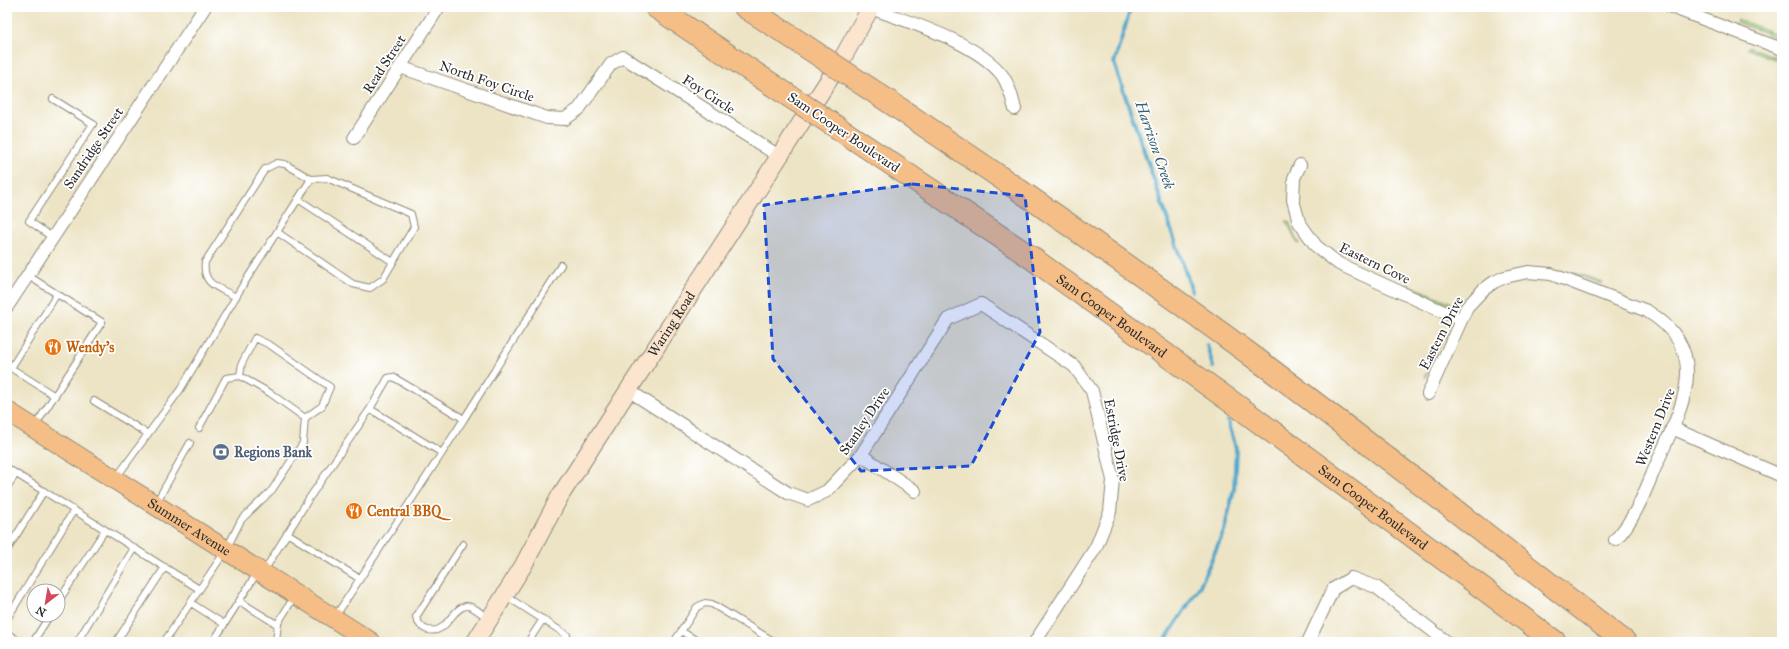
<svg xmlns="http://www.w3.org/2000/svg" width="1789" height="649" font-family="'IM FELL Great Primer',serif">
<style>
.green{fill:#a8da8a;stroke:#6a825a}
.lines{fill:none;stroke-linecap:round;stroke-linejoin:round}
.stream{stroke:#4ca6ca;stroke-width:4}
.lane-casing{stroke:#8c8878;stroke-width:8}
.street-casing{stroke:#8c8878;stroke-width:14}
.secondary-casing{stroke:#8c8878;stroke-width:19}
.primary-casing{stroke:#8c8878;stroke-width:21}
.highway-casing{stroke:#8c8878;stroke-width:24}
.lane{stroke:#fff;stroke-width:6}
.street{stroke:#fff;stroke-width:12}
.secondary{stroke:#fbe5cf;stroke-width:17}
.primary{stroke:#f6be87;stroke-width:19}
.highway{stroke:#f6be87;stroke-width:22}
.highway-bridge-casing{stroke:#8c8878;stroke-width:24;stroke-linecap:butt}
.highway-bridge{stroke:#f6be87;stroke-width:22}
.marked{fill:#1d4ed8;fill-opacity:0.2;stroke:#1d4ed8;stroke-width:3;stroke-dasharray:8 5;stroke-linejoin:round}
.labels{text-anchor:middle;stroke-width:3.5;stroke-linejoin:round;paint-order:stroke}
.street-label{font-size:14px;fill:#2b2b2b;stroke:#fff}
.food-label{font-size:14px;font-weight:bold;fill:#c56008;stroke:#fff;text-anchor:start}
.service-label{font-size:14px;font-weight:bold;fill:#4e5e75;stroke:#fff;text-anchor:start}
.water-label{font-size:15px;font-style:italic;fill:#3a6273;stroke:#fff}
</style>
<rect width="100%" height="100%" fill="#fff"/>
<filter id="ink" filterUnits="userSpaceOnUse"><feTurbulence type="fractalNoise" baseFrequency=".025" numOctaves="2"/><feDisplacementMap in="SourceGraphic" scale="8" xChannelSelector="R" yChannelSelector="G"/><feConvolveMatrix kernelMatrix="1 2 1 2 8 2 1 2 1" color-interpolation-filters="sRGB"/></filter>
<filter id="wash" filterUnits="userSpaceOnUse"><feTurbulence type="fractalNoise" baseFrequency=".012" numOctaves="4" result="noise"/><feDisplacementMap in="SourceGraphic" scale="16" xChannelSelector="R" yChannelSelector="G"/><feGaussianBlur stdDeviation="0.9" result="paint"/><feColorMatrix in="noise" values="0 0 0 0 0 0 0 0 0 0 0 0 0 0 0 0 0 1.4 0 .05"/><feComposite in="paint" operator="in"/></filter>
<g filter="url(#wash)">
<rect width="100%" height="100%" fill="#ede4c5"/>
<!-- green -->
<path class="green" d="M1737 19 1782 36V39L1767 34V31L1766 33 1736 22Z
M1748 47 1782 59V62L1747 49Z
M1286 221H1289L1296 239 1300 243 1298 244Z
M1573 272 1602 282V284L1572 273Z
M1407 284 1450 302 1449 305 1406 286Z
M1444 333 1445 334 1425 377H1424Z"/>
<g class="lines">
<!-- stream -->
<path class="stream" d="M1131 7 1114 63 1192 291
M1207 345 1213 367
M1164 642 1200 586 1224 531 1234 489 1236 448 1228 421"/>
</g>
</g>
<g filter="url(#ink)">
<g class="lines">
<!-- lane casing -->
<g class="lane-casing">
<path id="lane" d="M298 199 393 262
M52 237 29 221 93 124 53 99
M27 275 57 294
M236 297C218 287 202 285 205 262L265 169 277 163 285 164 311 179
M240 376 242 363 255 338 270 345 330 387 322 406 305 418
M94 401 148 434
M370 409 388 378 393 377 464 419 442 453
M464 419 561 265
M35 426 102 322 57 294 11 368 55 396
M199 428 226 378 240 376 270 393 305 418
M7 468 199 589
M116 478 180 390 243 285 311 179 327 178 411 214 414 227 383 279 370 288 353 284 277 232
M7 487 16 474
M156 503 190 443
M287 533 360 579
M463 544 416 617C418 624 421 628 428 630 447 635 450 609 466 606 473 605 483 615 488 619
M7 550 44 491
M264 571 308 500 370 409 442 453 335 617
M506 596 567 635 562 642
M239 601 278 625
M58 602 105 530
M191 603 224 624
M7 619 74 510
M681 631 699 642
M7 633 20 642
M33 642 50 615
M77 642 134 548
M116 642 165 567
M164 642 226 550 241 520 272 490 303 443 305 418
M213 642 257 573
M276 642 278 623 294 597
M528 642 543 619
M674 642 697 607 705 603 712 604 775 642"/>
</g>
<!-- street casing -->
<g class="street-casing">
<path id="street" d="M1671 7 1782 49
M871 8C910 23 975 41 1002 75 1009 85 1012 97 1015 109
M400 67 547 118 565 119 579 109 611 64 623 57 779 156
M354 138 439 7
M1300 165 1294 178 1293 200 1299 222 1316 246 1339 264 1461 320
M7 307 205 7
M628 390 788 493 808 500 827 491 861 455 948 319 981 304 1074 366 1092 391 1113 480 1110 512 1096 547 1035 642
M1428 394 1467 307 1483 290 1494 282 1505 277 1528 272 1551 274 1647 311C1715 352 1681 408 1657 463 1645 491 1636 518 1615 540
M1672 428 1782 476
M861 455 915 491
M1308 642 1333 589 1351 578 1376 587 1447 642"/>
</g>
<!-- secondary casing -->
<g class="secondary-casing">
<g id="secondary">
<path id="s1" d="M475 642 523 566 560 496 841 61 871 7"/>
</g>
</g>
<!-- primary casing -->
<g class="primary-casing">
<g id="primary">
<path id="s2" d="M7 411 371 642"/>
</g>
</g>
<!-- highway casing -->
<g class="highway-casing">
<g id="highway">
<path d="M656 7 771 84"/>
<path d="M745 7 799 42"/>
<path d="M870 89C1003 178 1135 269 1263 364 1385 455 1504 549 1625 642"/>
<path id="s3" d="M838 128 1029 256 1247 413 1555 642"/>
</g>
</g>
<!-- lane -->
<use href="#lane" class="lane"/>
<!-- street -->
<use href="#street" class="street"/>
<!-- secondary -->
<use href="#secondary" class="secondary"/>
<!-- primary -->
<use href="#primary" class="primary"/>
<!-- highway -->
<use href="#highway" class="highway"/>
<!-- highway-bridge casing -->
<g class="highway-bridge-casing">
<path id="highway-bridge" d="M799 42 870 89
M771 84 838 128"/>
</g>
<!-- highway-bridge -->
<use href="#highway-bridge" class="highway-bridge"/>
</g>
</g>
<!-- marked area -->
<path class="marked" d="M912 184 1025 196 1040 332 971 466 861 471 773 359 764 205Z"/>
<!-- icons -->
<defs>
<g id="restaurant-disc" transform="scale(0.9)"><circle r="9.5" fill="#e8710a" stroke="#fff"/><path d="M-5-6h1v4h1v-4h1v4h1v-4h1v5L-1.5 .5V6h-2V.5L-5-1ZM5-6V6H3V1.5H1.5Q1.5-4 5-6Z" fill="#fff"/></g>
<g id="bank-disc" transform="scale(0.9)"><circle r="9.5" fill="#5c6f8a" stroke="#fff"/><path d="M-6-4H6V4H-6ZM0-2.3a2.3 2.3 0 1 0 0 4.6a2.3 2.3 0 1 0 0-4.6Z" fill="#fff"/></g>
</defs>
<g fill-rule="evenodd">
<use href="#restaurant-disc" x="53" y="347"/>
<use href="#bank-disc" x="221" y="452"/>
<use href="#restaurant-disc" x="354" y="511"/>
</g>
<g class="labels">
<!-- street labels -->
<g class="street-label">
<text transform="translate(384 64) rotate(-57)" y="5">Read Street</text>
<text transform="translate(487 81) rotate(19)" y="5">North Foy Circle</text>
<text transform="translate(709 94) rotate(33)" y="5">Foy Circle</text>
<text transform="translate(844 132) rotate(34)" y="5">Sam Cooper Boulevard</text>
<text transform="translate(93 148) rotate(-56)" y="5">Sandridge Street</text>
<text transform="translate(1375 263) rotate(26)" y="5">Eastern Cove</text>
<text dy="5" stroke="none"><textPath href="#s3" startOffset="332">Sam Cooper Boulevard</textPath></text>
<text dy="5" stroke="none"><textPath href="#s1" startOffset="374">Waring Road</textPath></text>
<text transform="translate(1441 333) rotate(-63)" y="5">Eastern Drive</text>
<text transform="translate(864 421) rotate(-56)" y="5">Stanley Drive</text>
<text transform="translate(1655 427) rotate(-68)" y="5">Western Drive</text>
<text transform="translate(1117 440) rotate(79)" y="5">Estridge Drive</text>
<text dy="5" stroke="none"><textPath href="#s3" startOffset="656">Sam Cooper Boulevard</textPath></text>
<text dy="5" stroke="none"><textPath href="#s2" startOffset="216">Summer Avenue</textPath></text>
</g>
<!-- food labels -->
<g class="food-label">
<text x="66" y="352">Wendy's</text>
<text x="367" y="516">Central BBQ</text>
</g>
<!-- service labels -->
<g class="service-label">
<text x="234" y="457">Regions Bank</text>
</g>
<!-- water labels -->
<g class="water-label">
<text transform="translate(1155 145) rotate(71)" y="5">Harrison Creek</text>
</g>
</g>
<!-- margin -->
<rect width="1789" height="649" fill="none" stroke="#fff" stroke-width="24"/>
<!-- north arrow -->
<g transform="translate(46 603) rotate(211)"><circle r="19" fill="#ffffff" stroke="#aaaaaa"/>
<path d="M0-3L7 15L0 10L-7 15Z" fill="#d1495b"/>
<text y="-6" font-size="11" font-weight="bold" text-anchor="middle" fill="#2b2b2b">N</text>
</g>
</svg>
